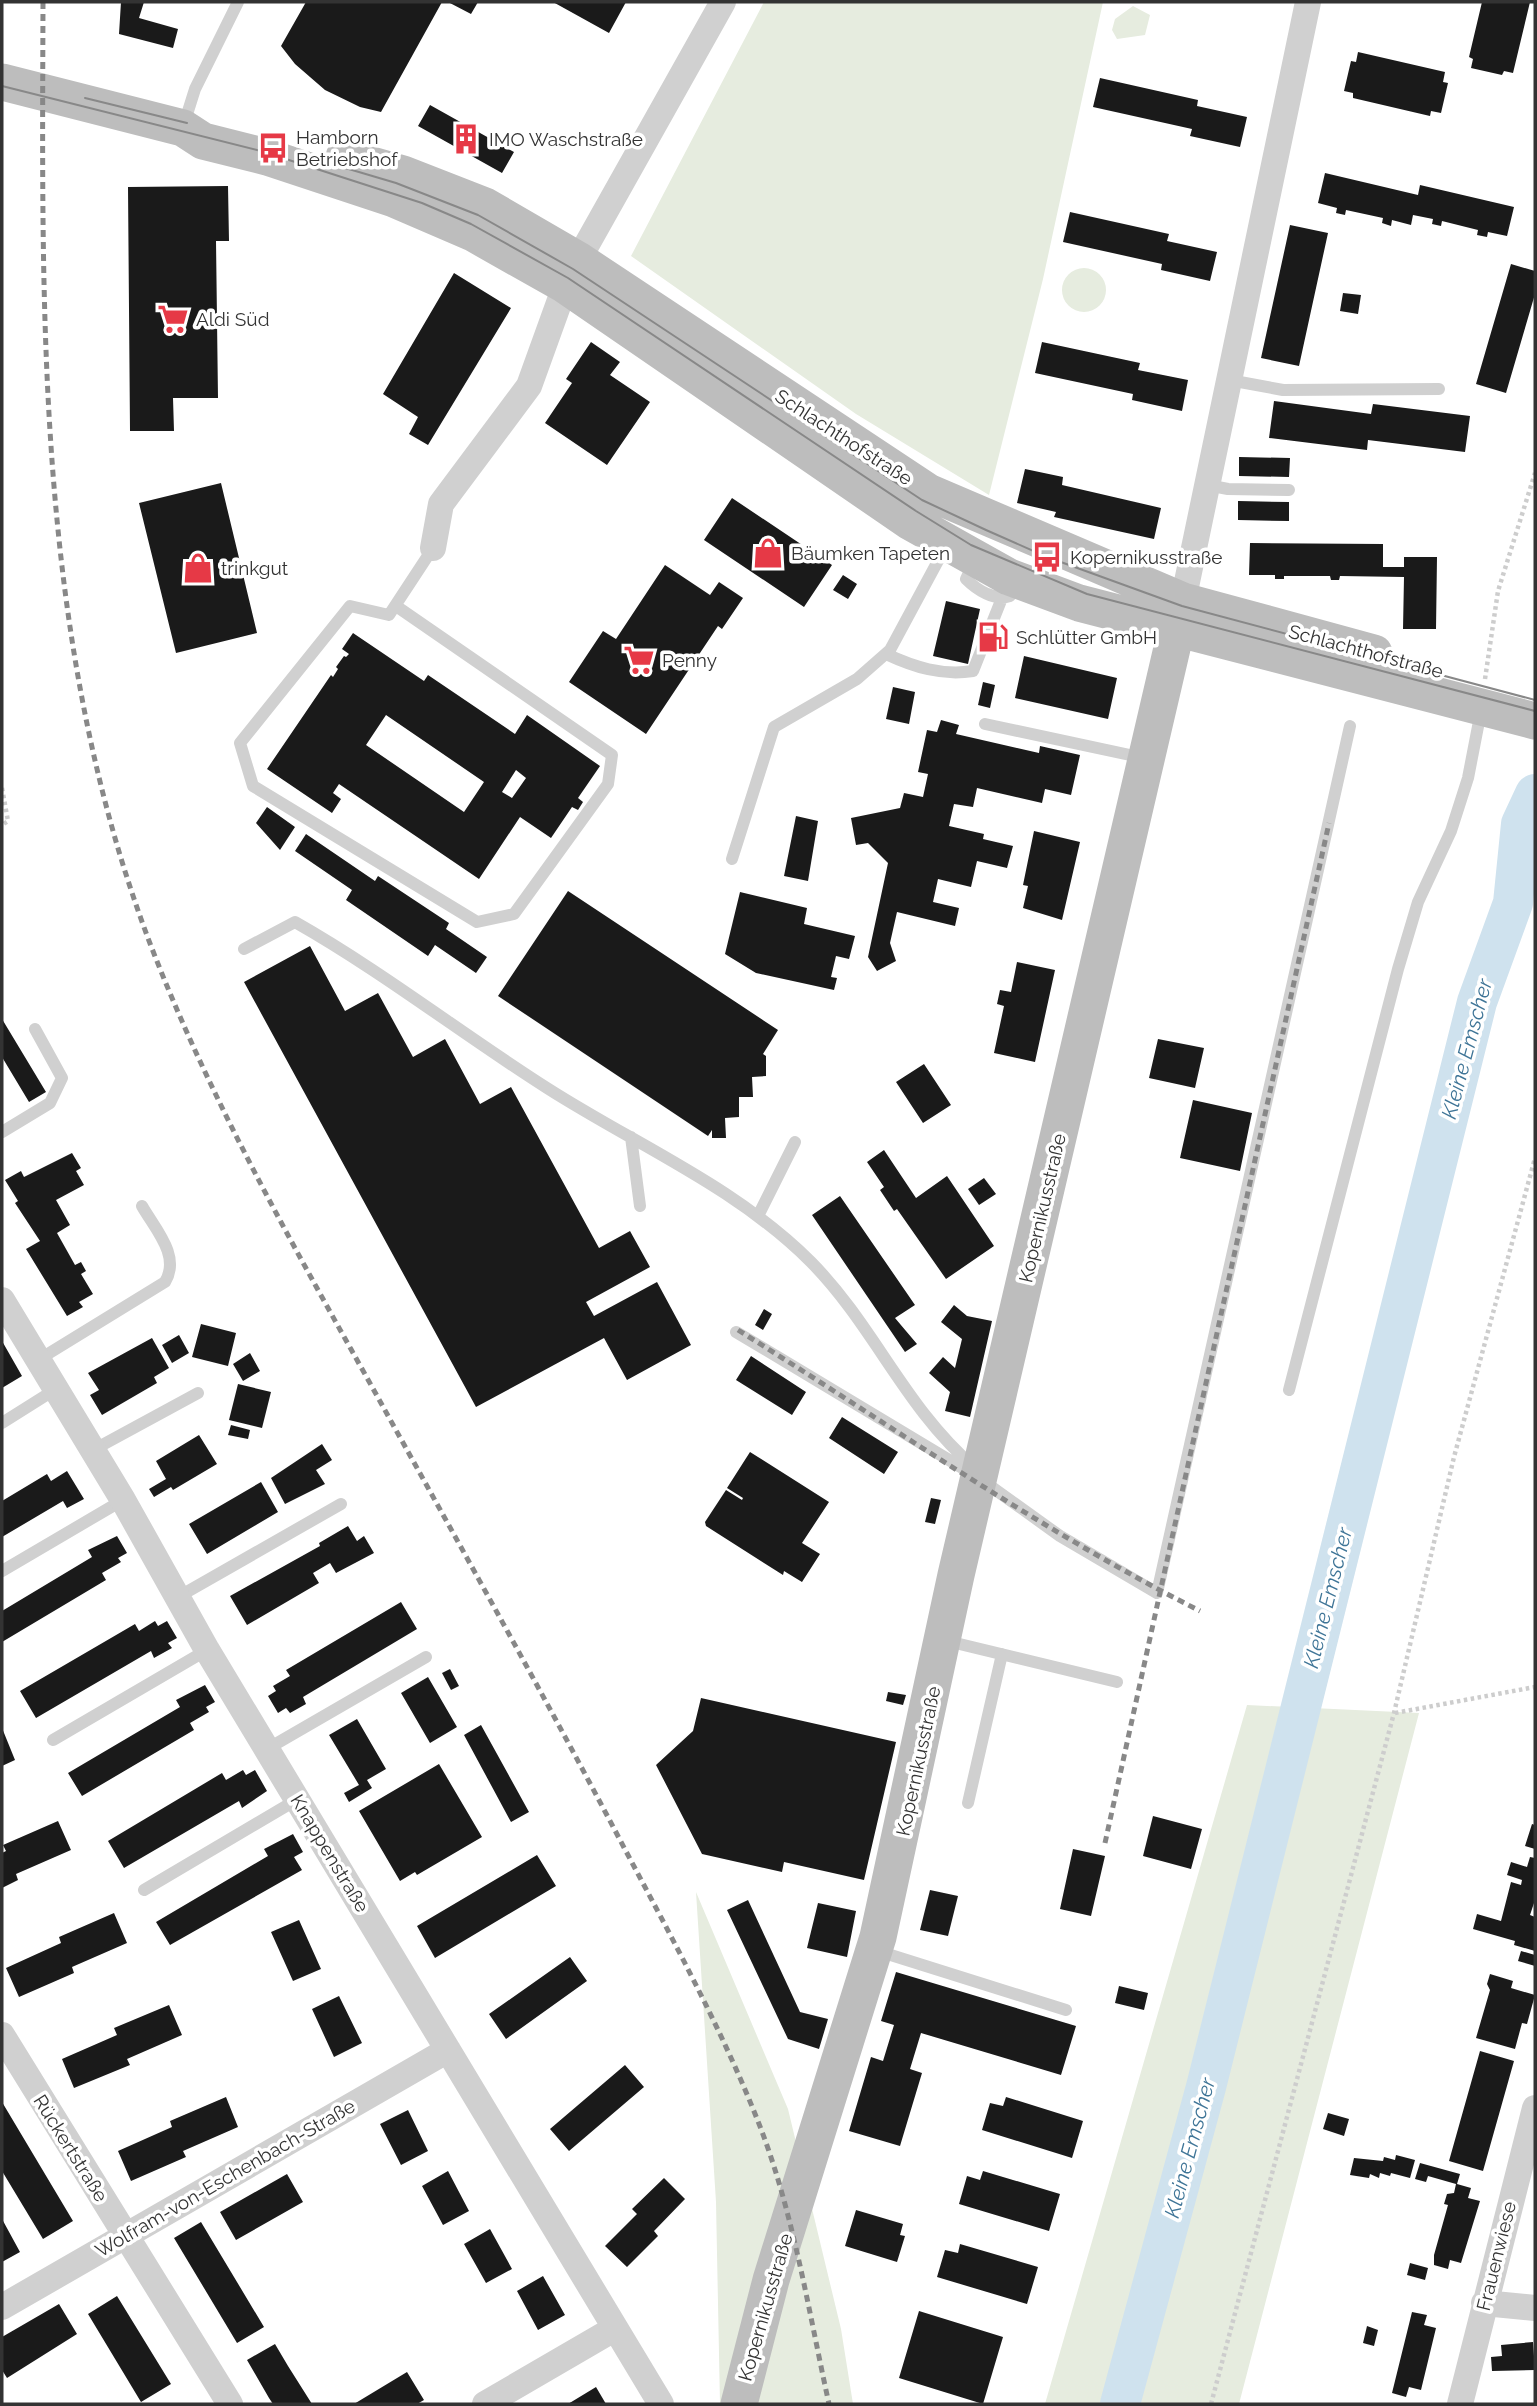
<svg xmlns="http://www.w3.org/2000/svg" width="1537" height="2406" font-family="Raleway,sans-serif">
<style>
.green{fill:#e6ecdf}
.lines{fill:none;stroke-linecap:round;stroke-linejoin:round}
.river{stroke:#cfe2ee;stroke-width:40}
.building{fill:#1a1a1a;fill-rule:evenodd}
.path{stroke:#cdcdcd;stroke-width:4.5;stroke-dasharray:3.5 3.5;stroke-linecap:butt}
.lane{stroke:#d0d0d0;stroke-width:12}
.street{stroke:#d0d0d0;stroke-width:26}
.secondary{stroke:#bdbdbd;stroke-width:37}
.tram{stroke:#888;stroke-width:2}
.rail{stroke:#888;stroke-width:5;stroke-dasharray:7 5;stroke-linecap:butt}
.labels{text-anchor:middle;stroke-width:7;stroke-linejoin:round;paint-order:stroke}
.poi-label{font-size:19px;fill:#333;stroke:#fff;text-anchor:start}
.street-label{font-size:19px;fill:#333;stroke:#fff}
.water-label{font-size:21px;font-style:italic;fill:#3f7597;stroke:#fff}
</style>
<rect width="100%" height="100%" fill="#fff"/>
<!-- green -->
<path class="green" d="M764 2H1103L1043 279 989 495 856 414 631 256Z
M1133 6 1150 15 1145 35 1117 39 1112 30 1115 19Z
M1062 290a22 22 0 1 1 44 0a22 22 0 1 1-44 0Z
M1247 1705 1419 1713 1239 2404H1045Z
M696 1892 788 2109 841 2329 853 2404H720L716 2202Z"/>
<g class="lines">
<!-- river -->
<path class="river" d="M1120 2404 1206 2087 1477 1002 1513 903 1521 824 1535 794"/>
</g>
<!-- building -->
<path class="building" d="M121 2H144L139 18 178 29 173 48 119 34Z
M306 2H442L381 112 360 107 325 90 295 64 281 46Z
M448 2H478L471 14Z
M553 2H626L609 33Z
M1482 2H1530L1513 73 1504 71 1502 75 1471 68 1473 59 1469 57Z
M1358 52 1445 72 1443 82 1448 83 1441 113 1431 111 1430 116 1353 98V93L1344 91 1351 61 1356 62Z
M1100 78 1198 100 1197 106 1247 117 1240 147 1190 136 1192 129 1093 107Z
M430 105 514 152 502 173 418 126Z
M1325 173 1418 195 1420 185 1514 207 1507 236 1488 232 1487 237 1477 235 1478 230 1442 221 1441 226 1432 224 1433 219 1413 215 1411 225 1392 220 1391 226 1382 223 1383 218 1346 210 1345 215 1336 213 1337 208 1318 203Z
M228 186 229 241H216L218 398H173L174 431H130L128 187Z
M1070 212 1169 234 1167 241 1217 252 1210 281 1161 270 1162 264 1063 242Z
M1290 225 1328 233 1299 366 1261 358Z
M1511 264 1535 271V294L1506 393 1476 384Z
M454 273 511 308 428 445 409 434 418 417 383 394Z
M1343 293 1361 295 1358 314 1340 311Z
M591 342 620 362 610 375 650 402 607 465 545 423 572 383 566 379Z
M1042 342 1140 363 1138 370 1188 380 1182 411 1132 400 1133 394 1035 373Z
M1274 401 1371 414 1373 404 1470 416 1465 452 1368 440 1367 450 1269 438Z
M1239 457 1290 458 1289 477 1239 476Z
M1025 469 1063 477 1062 485 1161 508 1154 539 1054 517 1056 512 1017 503Z
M221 483 257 633 176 653 139 503Z
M732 498 832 565 804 607 704 540Z
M1238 501 1289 502V521L1238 520Z
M1250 543 1383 544V567H1404V557H1437L1436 629H1403L1404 577 1340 576 1339 580H1331L1330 576H1284V579H1275V575H1249Z
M665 565 710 595 719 582 743 598 722 629 718 626 646 734 569 682 603 631 616 639Z
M843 575 857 584 848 599 833 590Z
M946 601 980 609 968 664 933 656Z
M353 633 424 681 428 675 515 734 527 715 600 766 578 798 583 802 578 810 572 807 551 838 520 817 479 879 339 784 333 793 341 799 332 813 267 769 331 675 333 677 338 669 336 667 344 656 346 657 349 654 342 649ZM386 715 484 782 464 812 366 745ZM516 770 526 778 512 798 502 792Z
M1024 656 1117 678 1108 719 1015 698Z
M983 682 995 685 990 708 978 705Z
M893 687 915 692 909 724 886 719Z
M941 720 959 725 956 734 1039 753 1040 746 1080 755 1071 795 1045 789 1042 803 977 788 973 807 954 804 949 826 984 834 983 839 1013 846 1007 868 977 861 971 887 938 879 933 902 959 908 955 926 897 912 890 943 896 961 877 971 868 957 888 863 868 843 856 845 851 818 900 808 904 793 923 797 928 774 918 772 927 730 937 732Z
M267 807 295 827 280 850 256 823Z
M796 816 818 821 808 881 784 876Z
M1034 831 1080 842 1062 920 1023 908 1028 886 1023 885Z
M306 834 375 881 378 876 449 923 446 929 487 957 476 973 435 945 428 956 346 900 352 890 295 851Z
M568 891 778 1030 763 1054 766 1056V1076L752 1077 753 1097H739V1117L725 1118 726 1138H712V1130L708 1136 498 996Z
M740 892 807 908 804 924 855 936 849 959 836 956 831 977 837 978 834 990 756 973 725 954Z
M310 946 345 1011 378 993 413 1057 445 1039 480 1104 511 1087 599 1248 630 1231 650 1267 586 1302 594 1316 657 1282 691 1345 627 1380 604 1338 476 1407 244 982Z
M1017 962 1055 970 1035 1062 994 1053 1004 1006 997 1004 1000 990 1011 992Z
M2 1019 46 1092 29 1102 2 1057Z
M1158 1039 1204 1048 1195 1088 1149 1078Z
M924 1064 951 1105 923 1123 896 1082Z
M1193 1100 1252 1113 1240 1171 1180 1158Z
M884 1150 916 1198 947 1176 994 1246 946 1279 897 1209 894 1211 880 1190 884 1187 867 1162Z
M72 1153 81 1168 76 1171 84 1185 56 1200 70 1225 57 1233 75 1265 81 1262 86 1271 81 1274 93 1294 79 1302 83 1307 67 1316 26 1249 40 1241 15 1203 18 1201 5 1180 21 1171 24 1177Z
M984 1178 996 1194 979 1205 968 1189Z
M840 1196 915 1305 895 1318 917 1344 905 1352 812 1215Z
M954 1305 967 1316 992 1321 970 1417 945 1411 950 1392 929 1373 943 1357 955 1368 962 1339 941 1322Z
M764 1309 772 1314 763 1330 755 1325Z
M201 1324 236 1333 228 1366 192 1357Z
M179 1335 189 1353 172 1363 162 1345Z
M152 1338 169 1368 154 1377 157 1383 102 1415 90 1395 99 1390 88 1373Z
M2 1341 22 1376 2 1388Z
M250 1353 260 1371 243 1381 233 1364Z
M751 1356 806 1392 792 1415 736 1380Z
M238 1384 271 1392 262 1428 229 1420Z
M842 1417 898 1452 884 1474 829 1438Z
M231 1425 250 1430 248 1439 228 1435Z
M199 1435 217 1464 173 1490 171 1487 154 1497 149 1489 166 1479 156 1461Z
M322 1444 332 1460 316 1470 325 1484 285 1504 271 1478Z
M750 1452 829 1502 802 1543 820 1554 802 1582 784 1571 783 1575 706 1526 705 1522 726 1490 742 1500 743 1498 727 1488Z
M67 1471 84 1499 67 1508 63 1501 2 1537V1501L47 1474 51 1481Z
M261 1482 278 1512 207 1554 189 1524Z
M931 1498 941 1500 935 1524 925 1522Z
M348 1526 357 1541 364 1536 374 1553 336 1573 330 1563 313 1573 319 1583 247 1625 230 1596 320 1546 319 1543Z
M117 1536 127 1553 118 1558 121 1562 102 1573 106 1580 2 1642V1611L92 1557 88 1550Z
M401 1602 417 1629 303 1697 306 1704 290 1713 286 1708 278 1713 268 1696 276 1691 273 1686 290 1676 286 1670Z
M155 1621 158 1626 167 1621 177 1638 168 1643 172 1648 154 1658 151 1651 36 1718 20 1691 135 1624 139 1631Z
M450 1669 459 1686 451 1690 442 1673Z
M428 1677 457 1727 430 1743 401 1693Z
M205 1685 215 1702 206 1707 209 1712 190 1723 194 1730 82 1796 68 1773 180 1707 176 1700Z
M888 1692 906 1695 903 1705 886 1701Z
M701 1698 896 1742 864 1880 784 1862 782 1872 702 1854 656 1765 693 1731Z
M357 1719 386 1769 367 1780 372 1788 349 1802 344 1793 359 1785 329 1735Z
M481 1725 529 1812 511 1822 464 1735Z
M2 1728 15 1760 2 1766Z
M439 1764 482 1837 417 1875 415 1872 400 1881 359 1811Z
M243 1770 246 1775 255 1770 267 1791 242 1808 239 1801 124 1868 108 1841 222 1773 226 1780Z
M1153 1816 1202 1829 1191 1869 1143 1856Z
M58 1821 71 1850 16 1874 18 1880 2 1888V1853L6 1851 3 1845Z
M1532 1824 1535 1825V1849L1525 1846Z
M293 1834 303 1852 294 1857 302 1870 170 1945 156 1922 268 1856 264 1849Z
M1073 1849 1105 1856 1091 1916 1060 1909Z
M537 1855 556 1886 435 1958 417 1926Z
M1530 1857 1535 1858V1900L1530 1915 1535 1917V1951L1514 1945 1515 1941 1473 1929 1477 1914 1501 1921 1511 1882 1521 1885 1522 1880 1507 1875 1511 1862 1527 1867Z
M930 1890 958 1896 948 1936 920 1930Z
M748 1900 800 2012 828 2019 819 2049 788 2039 727 1910Z
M818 1903 856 1911 847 1957 807 1948Z
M114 1913 127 1943 72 1967 74 1973 19 1997 6 1968 61 1943 59 1937Z
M299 1920 321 1969 293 1981 271 1932Z
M1521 1951 1535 1955V1966L1518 1961Z
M570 1957 587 1981 506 2039 489 2014Z
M896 1972 1076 2026 1061 2075 921 2033 910 2069 922 2073 900 2146 849 2131 871 2057 883 2061 894 2025 881 2021Z
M1490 1974 1513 1981 1511 1988 1535 1995 1527 2024 1522 2023 1515 2049 1476 2038 1490 1990 1487 1984Z
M1119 1986 1148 1993 1144 2010 1115 2003Z
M339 1996 362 2043 334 2057 312 2009Z
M169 2005 182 2035 127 2059 130 2065 74 2088 62 2059 117 2035 114 2028Z
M1480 2051 1514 2061 1483 2171 1449 2161Z
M625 2065 644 2087 569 2151 550 2129Z
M226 2097 238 2127 183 2151 186 2157 131 2181 118 2151 172 2127 170 2121Z
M1006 2097 1083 2121 1072 2158 982 2130 990 2103 1003 2106Z
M2 2102 73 2221 43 2239 2 2171Z
M408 2110 428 2151 401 2165 380 2124Z
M1328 2113 1349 2119 1344 2136 1323 2129Z
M1396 2155 1415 2160 1410 2178 1391 2173 1390 2176 1380 2173 1379 2178 1370 2174 1369 2178 1350 2175 1354 2158 1383 2161 1384 2157 1395 2160Z
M1420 2163 1460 2174 1457 2184 1471 2188 1468 2198 1480 2201 1461 2263 1450 2260 1448 2269 1434 2265V2255L1448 2205 1444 2204 1447 2194 1454 2193 1456 2184 1428 2176 1426 2182 1415 2179Z
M448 2171 469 2211 443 2225 422 2186Z
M983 2171 1060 2194 1049 2231 959 2204 967 2176 980 2180Z
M287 2174 303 2202 236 2240 220 2212Z
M664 2178 685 2199 654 2231 658 2236 627 2267 605 2246 637 2214 632 2209Z
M856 2210 903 2224 900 2235 905 2236 897 2262 845 2246Z
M2 2219 20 2252 2 2262Z
M201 2222 264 2327 237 2343 174 2238Z
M490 2229 512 2269 486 2283 464 2244Z
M960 2244 1038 2267 1027 2304 937 2277 945 2250 958 2253Z
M1410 2263 1428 2268 1425 2280 1407 2275Z
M543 2276 565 2315 538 2330 517 2291Z
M117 2296 171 2384 141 2402 88 2314Z
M59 2304 77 2334 7 2378 2 2370V2337Z
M919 2311 1003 2337 983 2404 899 2378Z
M1412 2312 1427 2315 1424 2325 1436 2328 1421 2390 1409 2387 1406 2397 1392 2393Z
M1367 2326 1378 2330 1374 2346 1363 2343Z
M1533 2342 1535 2370 1492 2371 1491 2357 1502 2356 1501 2345Z
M275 2344 288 2366 312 2404H273L269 2398 247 2360Z
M407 2372 424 2400 417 2404H354Z
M596 2387 606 2404H568Z"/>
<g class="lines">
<!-- path -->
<path class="path" d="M1485 679 1498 591 1535 473
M2 788 8 821 2 825
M1395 1713 1535 1687
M1211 2404 1394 1713 1454 1457 1535 1158"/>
<!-- lane -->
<path class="lane" d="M184 124 195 89 238 2
M1229 380 1283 390 1439 389
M1207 485 1228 489 1289 490
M974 562 966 579C977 590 994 601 1010 596
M396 606 612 755 608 784 514 914 477 922 253 786 240 743 350 606 389 615 433 548
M886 654C914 667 942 676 973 671L1002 598
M985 724 1144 758
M732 859 774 727 857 679 890 650 946 546
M244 949 295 922C383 972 462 1034 547 1088 636 1145 735 1186 811 1262 875 1327 904 1407 975 1468
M2 1132 50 1103 62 1078 35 1029
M631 1137 640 1206
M758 1216 795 1142
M736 1332 979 1478 1060 1536 1157 1593 1350 726
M38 1360 165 1282C181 1256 155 1229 142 1206
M1289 1390 1398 969 1418 902 1451 831 1468 778 1481 711
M2 1423 56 1389
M93 1450 198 1393
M2 1571 123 1500
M178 1597 341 1504
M943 1640 1117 1682
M53 1740 207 1650
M267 1749 426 1657
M968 1803 1002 1654
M144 1890 298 1799
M878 1951 1066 2010"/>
<!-- street -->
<path class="street" d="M433 548 441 504 529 386 568 278 723 2
M1183 601 1308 2
M2 1300 123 1500 207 1650 661 2404
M2 2035 230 2404
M1484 2303 1535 2308
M2 2307 448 2050
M485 2404 614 2329
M1460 2404 1535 2108"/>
<!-- secondary -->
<path class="secondary" d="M2 82 183 128 203 141 267 157 394 199 473 233 565 285 909 521 1009 577 1079 603 1535 721
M344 157 403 174 485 206 578 260 928 492 1183 601 1374 653
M739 2404 771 2280 878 1937 956 1575 1183 601"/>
<!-- tram -->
<path class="tram" d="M2 86 261 151 422 203 471 224 568 278 916 511 971 545 1087 594 1535 711
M85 98 187 123
M315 159 396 183 478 215 573 269 922 500 986 530 1047 557 1182 606 1535 700"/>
<!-- rail -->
<path class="rail" d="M43 2C42 319 36 645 151 946 210 1099 291 1242 371 1385 454 1535 539 1686 619 1838 669 1933 722 2028 761 2129 794 2216 809 2313 829 2404
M738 1330C890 1425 1040 1530 1200 1611
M1105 1843 1329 823"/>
</g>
<!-- icons -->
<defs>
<g id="building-bare" transform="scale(2.415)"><path d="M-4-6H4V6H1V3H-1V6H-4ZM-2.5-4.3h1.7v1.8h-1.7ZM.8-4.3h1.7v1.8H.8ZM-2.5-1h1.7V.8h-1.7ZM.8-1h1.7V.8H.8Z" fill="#e63946" stroke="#fff" stroke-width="2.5" paint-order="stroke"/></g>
<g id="bus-bare" transform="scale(2.415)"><path d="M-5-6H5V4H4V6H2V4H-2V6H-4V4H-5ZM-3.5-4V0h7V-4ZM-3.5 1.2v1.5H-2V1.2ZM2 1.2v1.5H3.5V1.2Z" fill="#e63946" stroke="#fff" stroke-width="2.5" paint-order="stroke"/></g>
<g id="supermarket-bare" transform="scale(2.415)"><path d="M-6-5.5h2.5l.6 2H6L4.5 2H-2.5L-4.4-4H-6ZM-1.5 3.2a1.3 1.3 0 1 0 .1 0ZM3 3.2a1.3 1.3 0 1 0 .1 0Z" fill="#e63946" stroke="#fff" stroke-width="2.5" paint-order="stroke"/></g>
<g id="shop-bare" transform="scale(2.415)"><path d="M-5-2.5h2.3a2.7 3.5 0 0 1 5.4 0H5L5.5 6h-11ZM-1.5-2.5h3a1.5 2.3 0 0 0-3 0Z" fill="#e63946" stroke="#fff" stroke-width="2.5" paint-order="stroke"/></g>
<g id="fuel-bare" transform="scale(2.415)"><path d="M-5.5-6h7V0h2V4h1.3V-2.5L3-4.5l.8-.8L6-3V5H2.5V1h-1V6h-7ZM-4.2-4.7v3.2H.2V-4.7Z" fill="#e63946" stroke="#fff" stroke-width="2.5" paint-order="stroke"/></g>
</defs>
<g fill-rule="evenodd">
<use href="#building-bare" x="466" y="139"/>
<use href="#bus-bare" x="273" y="148"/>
<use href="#supermarket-bare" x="173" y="319"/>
<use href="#shop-bare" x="768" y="553"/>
<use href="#bus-bare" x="1047" y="557"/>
<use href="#shop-bare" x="198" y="568"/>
<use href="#fuel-bare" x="993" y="637"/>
<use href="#supermarket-bare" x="639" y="660"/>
</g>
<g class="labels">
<!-- poi labels -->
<g class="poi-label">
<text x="296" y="144">Hamborn<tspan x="296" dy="22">Betriebshof</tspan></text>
<text x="489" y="146">IMO Waschstraße</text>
<text x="196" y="326">Aldi Süd</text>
<text x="791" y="560">Bäumken Tapeten</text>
<text x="1070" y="564">Kopernikusstraße</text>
<text x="221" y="575">trinkgut</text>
<text x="1016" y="644">Schlütter GmbH</text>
<text x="662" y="667">Penny</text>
</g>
<!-- street labels -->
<g class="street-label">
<text transform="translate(844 437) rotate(33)" y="7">Schlachthofstraße</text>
<text transform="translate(1366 651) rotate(15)" y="7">Schlachthofstraße</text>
<text transform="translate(1042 1208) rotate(-77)" y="7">Kopernikusstraße</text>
<text transform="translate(918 1761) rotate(-78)" y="7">Kopernikusstraße</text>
<text transform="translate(330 1853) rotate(59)" y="7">Knappenstraße</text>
<text transform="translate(71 2148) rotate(58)" y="7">Rückertstraße</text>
<text transform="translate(225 2178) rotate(-30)" y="7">Wolfram-von-Eschenbach-Straße</text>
<text transform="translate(1496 2256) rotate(-76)" y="7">Frauenwiese</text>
<text transform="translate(765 2307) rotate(-74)" y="7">Kopernikusstraße</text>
</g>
<!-- water labels -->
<g class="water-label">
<text transform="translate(1467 1049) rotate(-75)" y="7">Kleine Emscher</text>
<text transform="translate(1328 1598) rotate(-76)" y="7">Kleine Emscher</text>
<text transform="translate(1190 2148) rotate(-75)" y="7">Kleine Emscher</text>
</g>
</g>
<!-- border -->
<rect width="1537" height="2406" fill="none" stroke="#333333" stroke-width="7"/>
</svg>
